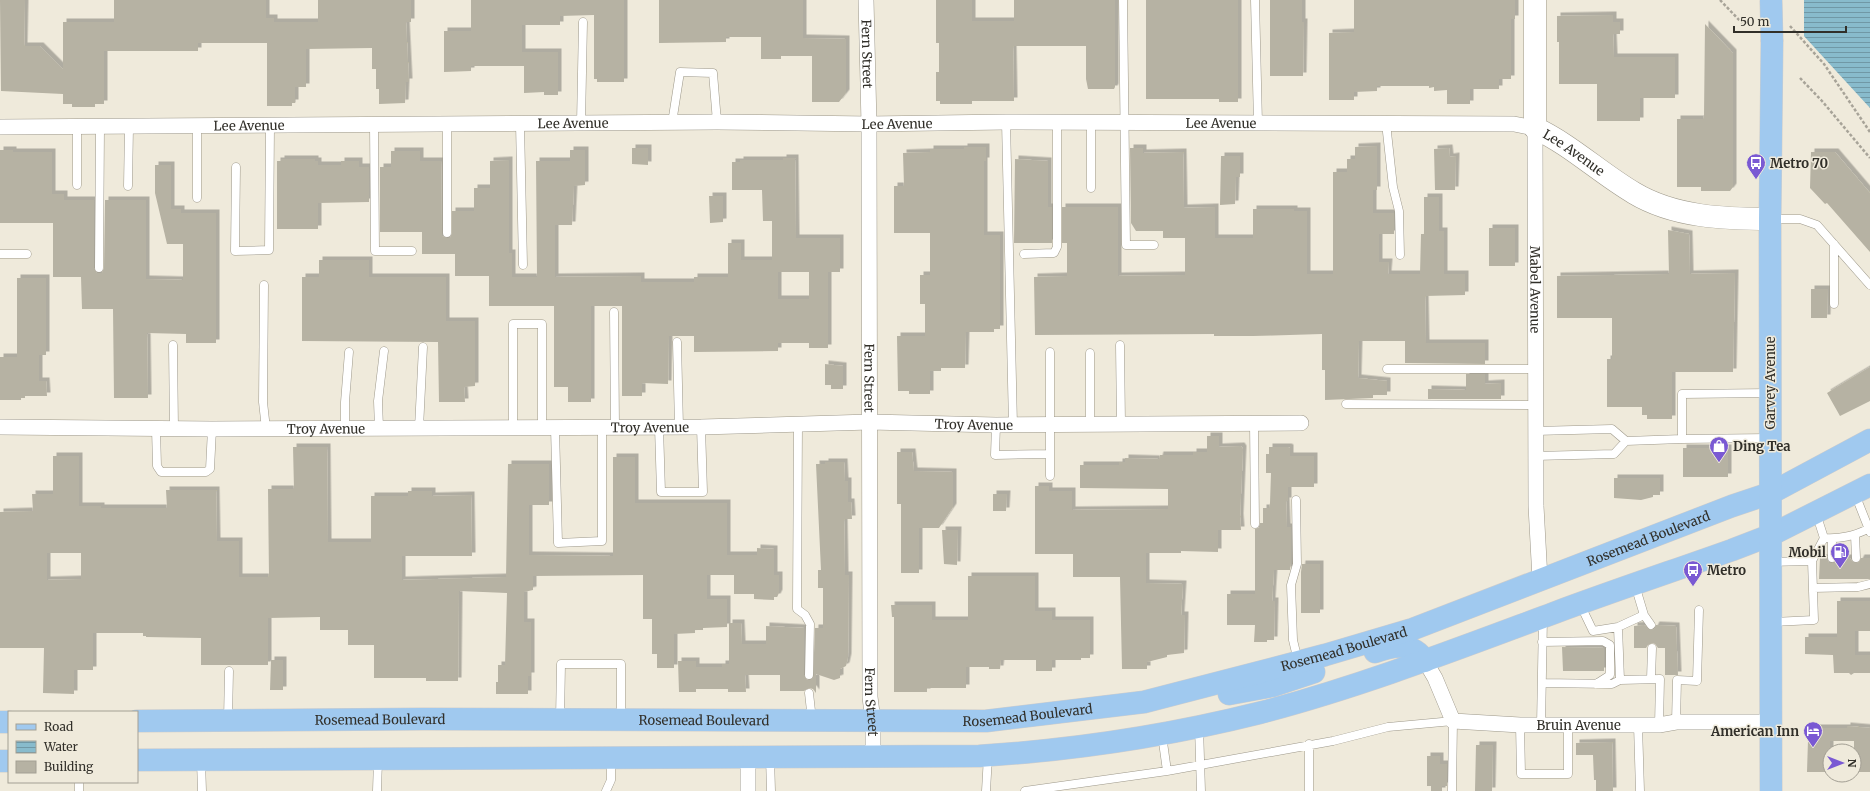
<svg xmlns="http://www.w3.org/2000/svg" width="1870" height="791" font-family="Merriweather,serif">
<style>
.water{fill:url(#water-rules)}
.pier{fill:#efeadb}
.building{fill:#b6b2a3;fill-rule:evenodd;filter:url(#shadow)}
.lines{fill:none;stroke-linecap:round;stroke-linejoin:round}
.lane-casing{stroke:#9d988a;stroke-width:9}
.street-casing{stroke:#9d988a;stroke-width:16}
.secondary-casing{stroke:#9d988a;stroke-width:23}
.primary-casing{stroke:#cecdcc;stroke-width:23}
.path{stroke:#a7a398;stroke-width:2.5;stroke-dasharray:3 2;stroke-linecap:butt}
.lane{stroke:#fff;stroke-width:8}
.street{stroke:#fff;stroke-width:15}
.secondary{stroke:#fff;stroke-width:22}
.primary{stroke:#a0c9ef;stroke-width:22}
.primary-bridge-casing{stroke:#cecdcc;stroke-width:23;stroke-linecap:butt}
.primary-bridge{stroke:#a0c9ef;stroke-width:22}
.labels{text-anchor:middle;stroke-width:3;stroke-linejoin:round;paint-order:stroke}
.street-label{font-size:13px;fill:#312f29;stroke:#efeadb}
.poi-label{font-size:13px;font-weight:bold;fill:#312f29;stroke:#efeadb;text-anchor:start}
</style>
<defs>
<pattern id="water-rules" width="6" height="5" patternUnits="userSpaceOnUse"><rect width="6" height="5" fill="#8bc"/><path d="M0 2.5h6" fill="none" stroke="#7098a6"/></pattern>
<filter id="shadow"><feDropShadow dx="3.5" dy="-3.5" stdDeviation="0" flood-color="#0004"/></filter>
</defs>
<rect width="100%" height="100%" fill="#efeadb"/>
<!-- water -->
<path class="water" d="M1771 0H1870V108Z"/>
<!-- pier -->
<path class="pier" d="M1769 0H1804V39L1769 1Z"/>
<!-- building -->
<path class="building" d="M0 0H25L24 46H40L63 69V22H114V0H266V18H274V22H318V0H411V22H406L409 82H406L405 103 379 104V89H376V69H372V48L306 49V87H295V103H292V106H267V43H198V51H104V104H95V107H72V104H63V94L1 91Z
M471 0H624V82H597V79H594V15L560 16V25H522V52H558V95H544V92L524 93V66H471V71L444 72V31H471Z
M659 0H803V38L846 39V93L839 102H812V56H781V59H761V37H726V42L659 43Z
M936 0H972V21H1014V0H1115V87L1114 89H1088L1086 79V46H1013L1014 101H972V104H940V101H936V72H939V43H936Z
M1146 0H1238V102H1219V99H1146Z
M1270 0H1302V22H1304L1303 76H1270Z
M1354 0H1515V19H1511V79H1499V89H1470V104H1447V90L1434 91V87L1429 88V86H1377V91L1354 92V100H1329V33L1354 32Z
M1613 15V22H1620V34H1613L1614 57H1675V98H1640V121H1597V84H1559V42H1557V16Z
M1705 24 1733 53V187L1730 191H1701V187H1677V119H1703L1704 116Z
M1377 146V190H1373V213H1394V234H1379V262H1389L1388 274H1420L1421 234H1424V197H1439V231H1444V274H1465V295L1425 296 1426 343H1485V364L1405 363V341H1359L1358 378 1387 381V395H1373V398L1325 400V370H1322V334L1253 336H1214V334L1035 335 1034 277 1067 276V243H1062V207H1118V276L1185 275V238H1163V231H1136L1131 223 1130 148H1143V153L1183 152 1184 208 1215 207V238H1253V209H1294V211H1307V274H1333V172H1347V159H1355V147Z
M964 147H986V161H984V235H1000V329H994V332H966L965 368H941V371H930V394H909V391H898L897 336H925V304H920V275H930V233H894V186H904L903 153 930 152V149H964Z
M632 148H648V165L632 164Z
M1449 148 1450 157 1456 156 1455 190H1435L1434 149Z
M0 150H13V152H52V194H64V200H94V268L97 273H102L104 268 105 200H146V279L183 280V244H167L155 193V165H171V209H181V213H216V343H186V334L147 333 148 398H114L113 309H82L81 277H53V223H0Z
M570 150H585V185L574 186 572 225H555V277L641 276V282H694V277H728V243H741V260H772V221H763L762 190H732V162H740V160H783V158H795L796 238H840V272H828V348H809V343H778V351L694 352V336H669L668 384 642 383V396H622V306H591V402H568V387H554V306H489V276H455V254H422V232H380V167H391V151H420V161H441L442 233V236L447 238H450L452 233V211H474V188H490V161L509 160V253H512V277H537L536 161H570ZM778 272H809V299H778Z
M1811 152H1835L1870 193V252L1827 203 1825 204 1810 188Z
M1221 156H1240V177H1236L1235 204 1220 205Z
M281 159H315V161H318V165H341V161H359V167H369V202L318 203V229H277V161H281Z
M1015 159 1048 161V207H1052V243H1014Z
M709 196H723V222L710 223Z
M1489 228H1515V266H1489Z
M1668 230 1689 234 1690 274 1735 273 1733 372H1672V419H1647V415H1642V407H1607V359H1612V318H1557V276L1669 274Z
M319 260H369V277H446V321H475V386L464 387 465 402H439L438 342 302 341V277H319Z
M17 278H46V355H39V381H46L47 396H25V398H21V400H0V357H17Z
M1811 289H1828L1827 318H1811Z
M825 364 843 366V389H831V385H825Z
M1870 367V401L1840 416 1827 393Z
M1466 374H1485V384L1501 383V399H1428V389L1466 390Z
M1207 436H1219V447L1241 446 1243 449 1240 517 1241 530H1218V552L1181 551V553H1146V583L1183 584 1181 615H1185L1184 653 1167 655V657L1147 662V669H1122L1120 577H1073V554H1035V486H1049V491H1072V510L1168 509V489L1080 488V465H1119V462H1125V458L1159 459 1160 455H1193V452H1207Z
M293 447H327L328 542H371V496H408V491H432V496L471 495 472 556H402V580L506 577 508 464H549V505H529V555L613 556V457H635V503H727V555H757V548L774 549V575H779V593L777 597H774V600L754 599V594H734V575H707V599H727V627L703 628V630H695V633L674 634V668H657V654H652V619H643V575L533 576V590L524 592V622H531V676H528V694H496V682H498V665H505L507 593 459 591 458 681H426V678H374V645H348V630H320V617L268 618V665H201V638L146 637V636H143V633H93V670H74V694L43 693 44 648H0V512L33 511 32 494H53V456H79V506H101V508H167L166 490H216L217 541H239V577H269L268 489H294ZM47 553H81V579L47 580Z
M1269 447H1288L1290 448V456H1314V487H1288V501H1286L1287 527H1291V563L1290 570H1274L1272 601H1275L1274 640H1267V642H1254L1255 625H1227V594H1255V529L1260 527V523H1263V508H1269L1270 503 1271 473H1266V454H1269Z
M1683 448H1728V477H1683Z
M897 452H912L914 471 953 472V507L939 528H919V573H901V504H897Z
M825 462H844L845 481H848V502H851L852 519H844L845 575H849L848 657 846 666 840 669V678L834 680 816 674V693L813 689 809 688 804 691H780V675H745L746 692H728V689H696V692H679L678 661H696V667H722V664H729V623H741L742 644H766V626L804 628V675L807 680 813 678 815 628H823V588H818V570H821L816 464H825Z
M1614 478H1660V495H1653V497L1641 500 1614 498Z
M993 494H1007L1006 511H993Z
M942 530H958L957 565 944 564Z
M1820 558H1827L1829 563H1832L1837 558H1850L1852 561 1856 563 1859 562 1861 558H1870V579H1819Z
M1302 564H1320V613H1301V572Z
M968 576H1035V611H1052V620H1090V658H1081V660H1052V671H1036V660H1001L1000 669H989V667H966V688H927V692H894V617H892L891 605H932V620H968Z
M1837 601H1870V631H1855V655H1870V673H1854L1851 675 1849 673H1834L1833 655 1805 654V637H1837Z
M1644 625 1651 630 1654 629 1656 625 1676 626 1678 675H1665V648H1658L1655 644 1652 643 1648 645 1646 648H1634V626Z
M1562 647 1604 648V671H1563Z
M271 660H283V690H270Z
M1847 726 1870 728V772H1854V741H1830V772H1807L1808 740H1811V728H1847Z
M1612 742 1613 791H1596V780H1594L1593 755H1576V743Z
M1476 745H1493L1492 791H1475Z
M1427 756H1440V764H1447V786H1442V791H1431V786H1427Z"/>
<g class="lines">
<!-- lane casing -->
<g class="lane-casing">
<path id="lane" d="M1123 0 1126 245H1154
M1255 0 1258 123
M1006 122 1013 425
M1091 122V188
M581 123 583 22
M672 123 680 72 713 73 717 122
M1386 123 1393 187 1399 211 1400 255
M520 124 523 265
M374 125 375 251H412
M236 167 235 251 269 250 270 126
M77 185V127
M128 186 129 127
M197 198V126
M1771 219H1800L1817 225 1870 285
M447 233V124
M0 254H27
M1024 254 1054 253 1057 247V122
M99 268 100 127
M264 285 263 402 266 429
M1834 304V244
M614 312 615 427
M677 342 679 427
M173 345 174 429
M1120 345 1121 424
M1090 353V424
M1387 369H1534
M1346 404 1535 405
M798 423 797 609 805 615 810 624 809 675
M1254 423 1255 524
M996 425 995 455 1050 454
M659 427 661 492H703L701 427
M345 428V402L349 352
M379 428 378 401 384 351
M419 428 423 347
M513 428V324H542V428
M555 428 558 543 602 541V427
M156 429 157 466 161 472H206L210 469 212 429
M1535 431 1612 429 1626 441 1682 439V394L1770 393
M1682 439 1769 438
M1535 456 1614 454 1626 441
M1050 476V352
M1855 494 1870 532
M1296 500 1297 564 1291 585 1293 640 1298 661
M1855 535 1856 558
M1824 538C1841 539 1853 536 1868 529
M1832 539V558
M1771 562 1812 561
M1813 588 1858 587 1870 584
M1580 604 1593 631 1618 627
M1644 615 1651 625
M1771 622 1814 620 1812 561 1824 538 1816 513
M1542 642 1603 641 1610 645V675L1596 684
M1651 679 1652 648
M1620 680 1618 627 1644 615 1635 585
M1542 683 1612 684 1620 680 1660 679 1659 725
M809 693 812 720
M228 719 229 671
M560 719 561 664H621V719
M1676 722 1677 680 1697 681 1699 610
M1520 725 1521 774H1568V725
M1541 725 1543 618
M1638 725 1640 791
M1199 727 1201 791
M1309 744V791
M770 757 771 791
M201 761 202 791
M1167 771 1333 741 1388 727 1453 721 1452 791
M79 782V791
M377 791 378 760
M606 791 611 780V758
M986 791 988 756
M1025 791 1167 771 1162 735"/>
</g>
<!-- street casing -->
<g class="street-casing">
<g id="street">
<path id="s1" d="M866 0 869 124 870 697 873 721V756"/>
<path id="s2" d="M0 127 717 122 869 124 1006 122 1514 124 1535 128 1536 506 1540 579"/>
<path id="s3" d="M0 427 212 429 701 427 870 422 996 425 1301 423"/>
<path id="s4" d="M1425 661 1435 678 1453 721 1520 725H1659L1676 722H1771"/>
<path d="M748 791V756"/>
</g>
</g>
<!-- secondary casing -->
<g class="secondary-casing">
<g id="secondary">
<path id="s5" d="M1535 0V128C1571 145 1600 173 1634 193 1674 217 1724 219 1770 219"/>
</g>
</g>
<!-- primary casing -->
<g class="primary-casing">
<g id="primary">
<path d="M1375 652C1394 645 1413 642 1425 661"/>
<path d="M1229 694 1272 686 1314 672"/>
<path id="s6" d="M137 721 424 719 986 721 1144 702 1325 655 1413 629 1732 506 1771 493 1870 440"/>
<path d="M0 722H9"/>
<path d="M137 760 979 756C1074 750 1167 736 1259 713 1359 687 1457 649 1554 613 1613 591 1673 571 1732 550L1771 535 1870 485"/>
<path d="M0 761H9"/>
<path d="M1771 791 1770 219 1772 42"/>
</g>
</g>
<!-- path -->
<path class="path" d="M1720 0 1742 23
M1790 26 1824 64 1870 132
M1800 78 1822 101 1870 158"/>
<!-- lane -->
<use href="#lane" class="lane"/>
<!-- street -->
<use href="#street" class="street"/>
<!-- secondary -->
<use href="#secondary" class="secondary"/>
<!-- primary -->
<use href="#primary" class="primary"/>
<!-- primary-bridge casing -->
<g class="primary-bridge-casing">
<path id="primary-bridge" d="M1771 0 1772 42"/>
</g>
<!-- primary-bridge -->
<use href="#primary-bridge" class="primary-bridge"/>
</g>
<!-- icons -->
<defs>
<g id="bus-pin" transform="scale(1)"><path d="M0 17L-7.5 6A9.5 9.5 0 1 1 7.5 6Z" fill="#7a59d3" stroke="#efeadb"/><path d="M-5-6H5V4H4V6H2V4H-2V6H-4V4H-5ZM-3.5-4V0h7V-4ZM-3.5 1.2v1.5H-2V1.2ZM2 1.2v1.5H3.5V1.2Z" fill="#fff"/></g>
<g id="shop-pin" transform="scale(1)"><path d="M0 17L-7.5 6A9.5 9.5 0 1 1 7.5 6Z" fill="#7a59d3" stroke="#efeadb"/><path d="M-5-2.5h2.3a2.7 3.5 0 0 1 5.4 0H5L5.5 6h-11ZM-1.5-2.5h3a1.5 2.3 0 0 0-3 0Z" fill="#fff"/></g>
<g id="fuel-pin" transform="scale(1)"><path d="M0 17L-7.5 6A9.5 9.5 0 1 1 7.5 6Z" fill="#7a59d3" stroke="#efeadb"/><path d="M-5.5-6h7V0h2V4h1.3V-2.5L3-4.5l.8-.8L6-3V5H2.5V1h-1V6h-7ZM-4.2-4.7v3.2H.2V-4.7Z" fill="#fff"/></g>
<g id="hotel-pin" transform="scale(1)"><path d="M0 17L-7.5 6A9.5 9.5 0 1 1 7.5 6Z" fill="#7a59d3" stroke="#efeadb"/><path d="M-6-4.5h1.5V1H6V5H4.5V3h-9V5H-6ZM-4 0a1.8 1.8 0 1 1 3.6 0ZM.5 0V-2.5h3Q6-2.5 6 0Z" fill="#fff"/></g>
</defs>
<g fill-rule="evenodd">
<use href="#bus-pin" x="1756" y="163"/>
<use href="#shop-pin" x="1719" y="446"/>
<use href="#fuel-pin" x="1840" y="552"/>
<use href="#bus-pin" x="1693" y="570"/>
<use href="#hotel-pin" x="1813" y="731"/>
</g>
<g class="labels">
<!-- street labels -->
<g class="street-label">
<text dy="5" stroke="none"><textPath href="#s1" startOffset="54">Fern Street</textPath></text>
<text dy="5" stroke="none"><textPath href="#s2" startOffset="573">Lee Avenue</textPath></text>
<text dy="5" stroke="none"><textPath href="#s2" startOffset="1221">Lee Avenue</textPath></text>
<text dy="5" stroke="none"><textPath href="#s2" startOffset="897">Lee Avenue</textPath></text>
<text dy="5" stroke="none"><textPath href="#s2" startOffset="249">Lee Avenue</textPath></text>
<text dy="5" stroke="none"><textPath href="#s5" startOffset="174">Lee Avenue</textPath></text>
<text dy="5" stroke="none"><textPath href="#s2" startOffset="1697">Mabel Avenue</textPath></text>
<text dy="5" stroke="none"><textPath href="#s1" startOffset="378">Fern Street</textPath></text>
<text transform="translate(1770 383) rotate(-90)" y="5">Garvey Avenue</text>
<text dy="5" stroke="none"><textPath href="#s3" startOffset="974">Troy Avenue</textPath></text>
<text dy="5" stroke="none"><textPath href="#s3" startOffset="650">Troy Avenue</textPath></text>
<text dy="5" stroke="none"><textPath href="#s3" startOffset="326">Troy Avenue</textPath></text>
<text dy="5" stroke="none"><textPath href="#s6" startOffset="1539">Rosemead Boulevard</textPath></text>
<text dy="5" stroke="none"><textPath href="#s6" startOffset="1215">Rosemead Boulevard</textPath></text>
<text dy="5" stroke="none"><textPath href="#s1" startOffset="702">Fern Street</textPath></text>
<text dy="5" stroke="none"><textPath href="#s6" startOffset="891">Rosemead Boulevard</textPath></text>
<text dy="5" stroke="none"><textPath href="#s6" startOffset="243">Rosemead Boulevard</textPath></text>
<text dy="5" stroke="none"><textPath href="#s6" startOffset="567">Rosemead Boulevard</textPath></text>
<text dy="5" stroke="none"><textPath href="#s4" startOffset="192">Bruin Avenue</textPath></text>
</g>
<!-- poi labels -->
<g class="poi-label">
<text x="1770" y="168">Metro 70</text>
<text x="1733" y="451">Ding Tea</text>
<text x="1826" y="557" text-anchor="end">Mobil</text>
<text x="1707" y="575">Metro</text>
<text x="1799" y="736" text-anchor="end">American Inn</text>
</g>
</g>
<!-- legend -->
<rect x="8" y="711" width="130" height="72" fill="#efeadb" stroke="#a39f94"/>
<rect x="16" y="724" width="20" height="6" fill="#a0c9ef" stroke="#a39f94"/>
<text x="44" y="731" font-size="12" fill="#312f29">Road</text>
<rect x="16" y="741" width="20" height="12" fill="url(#water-rules)" stroke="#a39f94"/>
<text x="44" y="751" font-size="12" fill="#312f29">Water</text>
<rect x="16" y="761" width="20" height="12" fill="#b6b2a3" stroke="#a39f94"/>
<text x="44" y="771" font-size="12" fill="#312f29">Building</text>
<!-- north arrow -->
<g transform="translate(1842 763) rotate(90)"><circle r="19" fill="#efeadb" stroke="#a39f94"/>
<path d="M0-3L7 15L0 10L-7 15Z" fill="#7a59d3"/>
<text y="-6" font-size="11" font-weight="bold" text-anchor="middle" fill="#312f29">N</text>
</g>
<!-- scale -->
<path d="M1734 26v6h112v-6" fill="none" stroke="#312f29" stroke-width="2"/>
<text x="1740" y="26" font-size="12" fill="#312f29" stroke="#efeadb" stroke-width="3" paint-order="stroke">50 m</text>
</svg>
